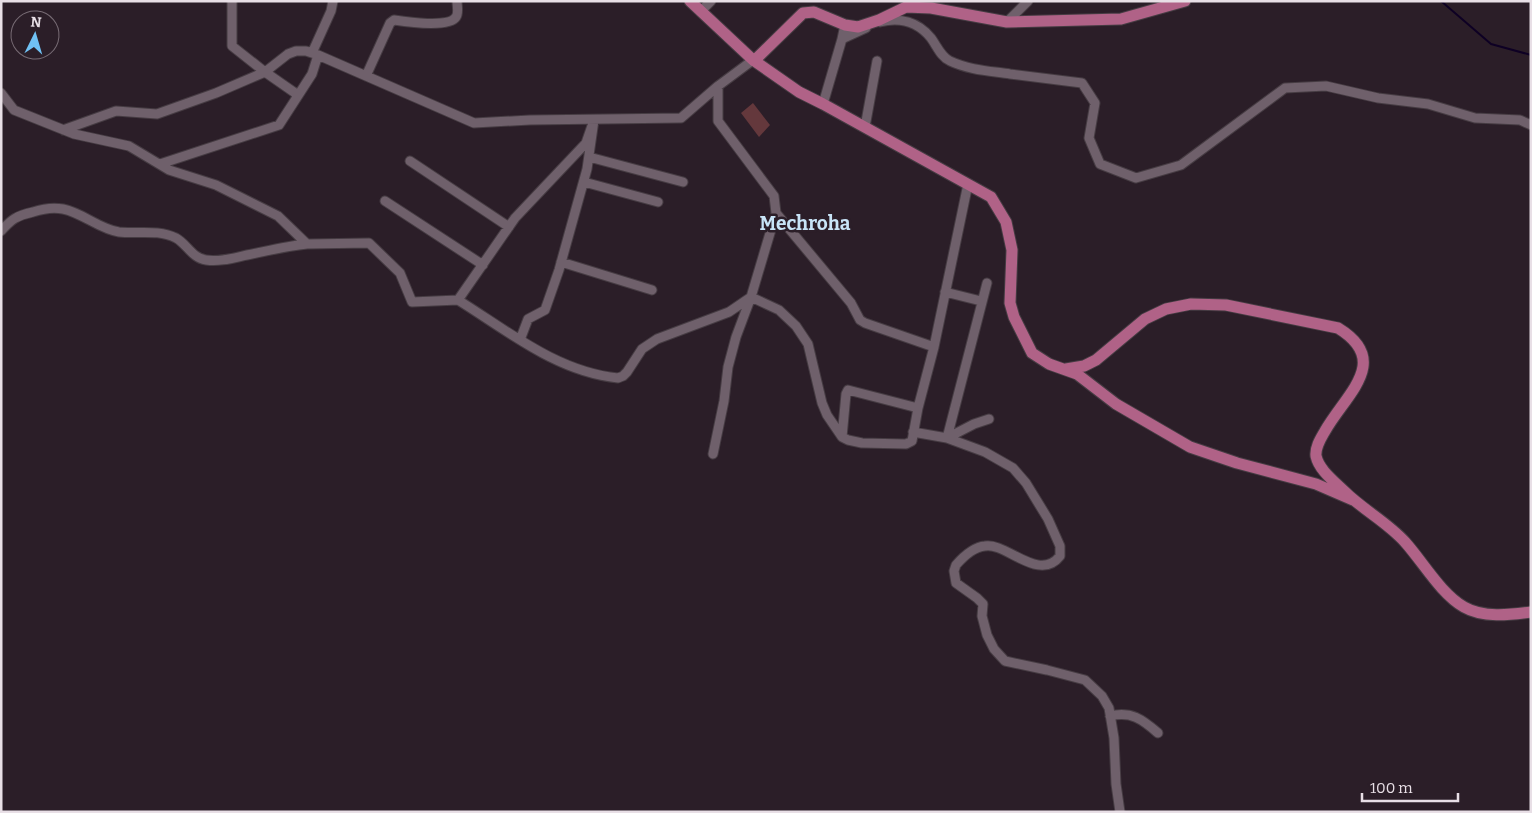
<svg xmlns="http://www.w3.org/2000/svg" width="1532" height="813" font-family="Bitter,serif">
<style>
.green{fill:#64383c}
.lines{fill:none;stroke-linecap:round;stroke-linejoin:round}
.stream{stroke:#0e0024;stroke-width:2}
.minor-casing{stroke:#463c43;stroke-width:11}
.major-casing{stroke:#463c43;stroke-width:13}
.minor{stroke:#6f606b;stroke-width:9}
.major{stroke:#b06287;stroke-width:11}
.labels{text-anchor:middle;stroke-width:5;stroke-linejoin:round;paint-order:stroke}
.district-label{font-size:19px;font-weight:bold;fill:#c8e4f7;stroke:#2b1e28}
</style>
<rect width="100%" height="100%" fill="#2b1e28"/>
<!-- green -->
<path class="green" d="M753 103 770 125 759 137 741 113Z"/>
<g class="lines">
<!-- stream -->
<path class="stream" d="M1441 1 1491 44 1531 55"/>
<!-- minor casing -->
<g class="minor-casing">
<path id="minor" d="M232 1V46L265 72 298 95
M701 11 711 1
M880 22C900 17 918 22 931 38 937 46 941 57 950 61 969 70 990 71 1010 74 1034 77 1058 80 1082 83L1095 103 1089 138 1100 164 1136 178 1181 165 1285 88 1326 86 1378 98 1428 104 1475 118 1520 120 1531 125
M1007 22 1028 1
M845 25 842 39 866 28
M312 53 331 11 333 1
M366 76 390 23 394 20C407 22 449 28 456 17 459 13 457 6 457 1
M1 93 14 110 74 134 129 146 169 170 216 185 278 216 307 244 369 243 400 273 412 302 458 300 515 218 586 143 594 120 587 169 559 270 545 310 528 319 520 340
M823 104 842 39
M865 127 877 61
M63 130 116 111 157 114 216 93 265 72 288 54 296 51H306L318 55
M589 157 683 182
M410 161 509 227
M160 164 279 125 312 74 318 55 474 123 530 120 681 118 718 86 753 60
M584 182 658 202
M385 201 483 265
M776 213 851 303 860 320 865 323 934 347
M1 231C12 219 16 216 33 212 42 209 53 207 63 209 83 213 99 229 119 232 138 234 158 229 176 238 187 244 192 258 206 260 220 262 233 258 247 255 267 251 287 246 307 244
M561 262 652 290
M945 292 981 301
M458 300C508 331 557 372 618 378L623 376 627 372 642 349 657 339 729 312 751 297 779 310 796 326 808 344 822 403 827 415 842 437 848 440 862 443 906 444 912 441 918 408 934 347 968 184
M913 432 947 438 985 452 1013 468 1026 483 1048 519 1060 546V556C1039 583 1006 542 985 546 973 547 963 557 956 565L954 571 956 583 977 598 983 604 982 616 987 635 994 649 1005 661 1047 670 1085 680 1102 696 1109 708 1114 738 1116 784 1120 812
M842 437 846 394 848 390 918 408
M947 438 987 283
M947 438 974 424 989 419
M713 454 724 401 728 367 736 337 751 297 776 213 774 196 718 121V86
M1110 716C1131 711 1142 719 1158 733"/>
</g>
<!-- major casing -->
<g class="major-casing">
<path id="major" d="M690 1 753 60 799 92 823 104 991 197 1006 222 1012 250 1010 303 1014 317 1032 353 1049 364 1077 374 1116 404 1190 447 1237 463 1316 484 1353 500
M754 61 803 13 814 12 845 25 858 27 879 20 906 7 931 8 1007 22 1121 19 1185 1
M1066 369 1084 366 1096 360 1145 319 1166 309 1191 304 1226 305 1338 328C1392 361 1346 394 1325 431 1321 438 1315 447 1316 456 1319 470 1334 481 1344 491 1363 510 1387 522 1405 542 1423 562 1441 594 1464 607 1483 618 1509 615 1531 612"/>
</g>
<!-- minor -->
<use href="#minor" class="minor"/>
<!-- major -->
<use href="#major" class="major"/>
</g>
<g class="labels">
<!-- district labels -->
<g class="district-label">
<text x="805" y="230">Mechroha</text>
</g>
</g>
<!-- border -->
<rect width="1532" height="813" fill="none" stroke="#e8dfe6" stroke-width="5"/>
<!-- north arrow -->
<g transform="translate(35 35) rotate(5)"><circle r="24" fill="#2b1e28" stroke="#776b74"/>
<path d="M0-4L9 19L0 12L-9 19Z" fill="#70c1f4"/>
<text y="-8" font-size="14" font-weight="bold" text-anchor="middle" fill="#e8dfe6">N</text>
</g>
<!-- scale -->
<path d="M1362 793v8h96v-8" fill="none" stroke="#e8dfe6" stroke-width="2.5"/>
<text x="1370" y="793" font-size="15" fill="#e8dfe6" stroke="#2b1e28" stroke-width="4" paint-order="stroke">100 m</text>
</svg>
